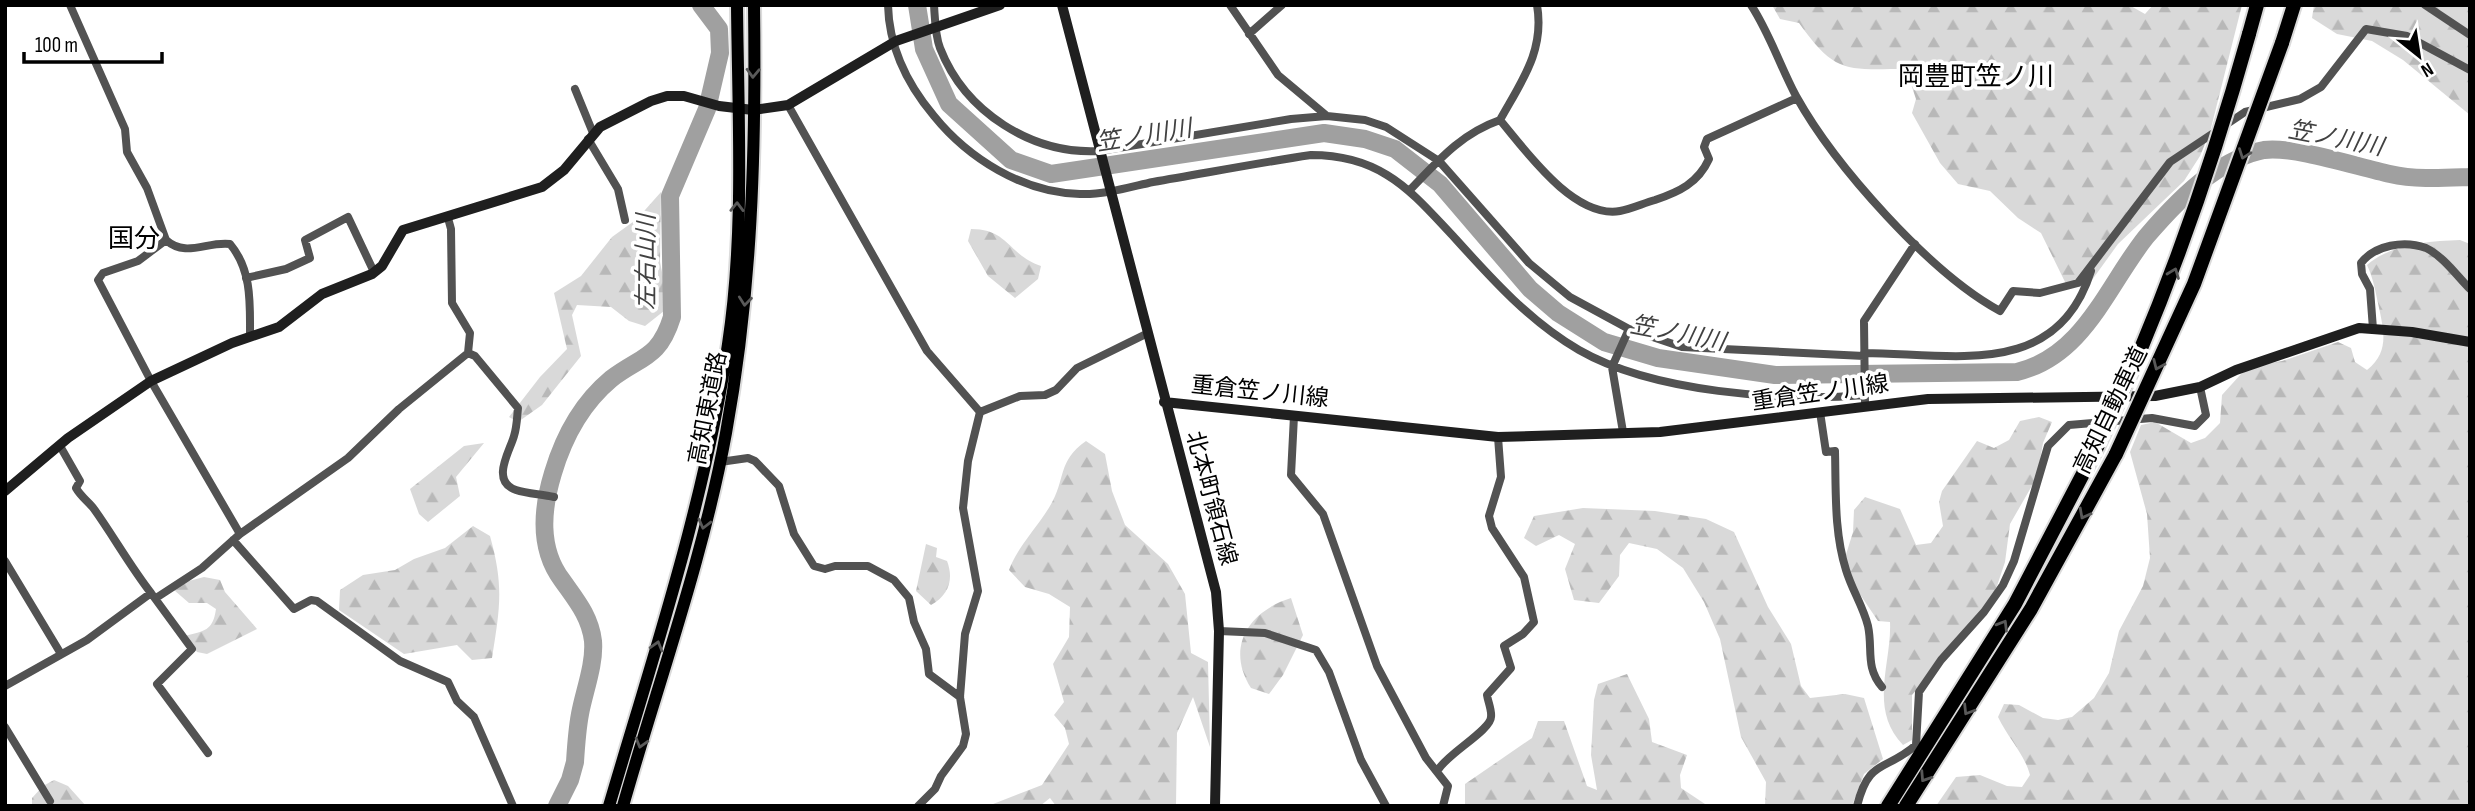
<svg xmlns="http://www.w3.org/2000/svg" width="2475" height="811" font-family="'Sofia Sans Condensed','Noto Sans JP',sans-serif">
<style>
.forest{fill:url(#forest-firs)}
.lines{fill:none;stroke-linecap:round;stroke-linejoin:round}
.river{stroke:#a0a0a0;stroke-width:18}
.trunk-casing{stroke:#dbdbdb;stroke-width:16}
.motorway-casing{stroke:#dbdbdb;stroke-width:18}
.minor{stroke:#525252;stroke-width:8}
.secondary{stroke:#1f1f1f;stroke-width:10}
.trunk{stroke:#000;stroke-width:12}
.motorway{stroke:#000;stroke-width:14}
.motorway-bridge-casing{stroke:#dbdbdb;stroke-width:18;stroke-linecap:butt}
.motorway-bridge{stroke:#000;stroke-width:14}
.oneway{stroke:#595959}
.labels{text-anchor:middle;stroke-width:7;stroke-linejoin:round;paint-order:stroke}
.street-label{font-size:23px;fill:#000;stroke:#fff}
.water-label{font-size:24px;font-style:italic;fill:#414141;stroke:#fff}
.quarter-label{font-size:26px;fill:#000;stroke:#fff}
</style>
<defs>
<pattern id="forest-firs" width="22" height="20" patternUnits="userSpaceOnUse" patternTransform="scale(1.75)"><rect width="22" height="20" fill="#d9d9d9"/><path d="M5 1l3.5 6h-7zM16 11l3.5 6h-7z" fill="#b8b8b8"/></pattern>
</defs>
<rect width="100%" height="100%" fill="#fff"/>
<!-- forest -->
<path class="forest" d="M1772 5H2129L2145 14 2153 5H2242L2210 132 2200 156 2184 181 2118 244 2087 287 2066 284 2041 233 2018 218 1990 191 1958 184 1940 163 1912 113 1916 99 1906 69C1846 69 1836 75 1799 23L1780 19Z
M2314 5H2470V115L2403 60 2372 41 2337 34 2312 18Z
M661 192 660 262 669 307 645 326 629 321 611 307 577 305 572 315 581 356 542 405 518 422 509 417 540 377 567 349 554 293 581 276 612 237 637 219Z
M971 229C1009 229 1008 255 1041 266L1038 279 1015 298 988 276 968 241Z
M2460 240 2470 244V806H1936L1956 777 1980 775 2007 786 2022 787 2030 775C2024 753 2008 738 1998 717L2004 704 2019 705 2043 718 2058 720 2072 717 2094 698 2109 673 2119 631 2143 586 2150 558 2147 514 2130 452 2141 425 2155 422 2191 443 2205 438 2220 423 2222 395 2241 374 2254 366 2282 361 2338 342 2351 348 2355 362 2367 370C2391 351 2383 328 2378 303 2375 289 2373 278 2367 265 2391 244 2429 241 2460 240Z
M2039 417 2052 422 2043 443 2037 477 2010 524 2005 562 1997 586 1985 609 1912 695V740L1903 745C1868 709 1892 663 1890 622L1878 621 1853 584 1844 561 1853 532 1854 510 1865 497 1900 509 1916 545 1931 543 1943 526 1939 502 1942 491 1977 441 1994 448 2009 440 2020 421Z
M1086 441 1105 454 1112 491 1125 525 1168 564 1185 594 1191 653 1208 662 1210 747 1193 697 1177 733 1176 806H1056L1050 798 1040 806H988L1042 785 1069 744 1065 728 1054 715 1064 702 1053 664 1069 637 1070 607 1049 594 1025 587 1009 570C1018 546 1037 528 1050 506 1066 480 1057 461 1086 441Z
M484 443 456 477 460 496 428 522 419 514 410 489 464 446Z
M1583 508 1655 511 1706 519 1734 532 1768 607 1791 644 1801 686 1810 698 1845 694 1864 698 1883 759 1864 774 1852 806H1765L1766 782 1741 737 1720 639 1704 602 1683 568 1657 549 1629 543 1620 555 1619 576 1599 603 1574 600 1565 569 1575 544 1559 535 1536 546 1524 538 1534 516Z
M473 526 490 536C504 586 500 608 492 658L472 660 457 645 404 654 339 610 340 590 363 575 395 570 414 559 445 548Z
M926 544 937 548 936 557 947 561C954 579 949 595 931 605L916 591Z
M204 577 220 580 225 592 257 629 207 654 197 652 185 636C204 631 213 631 216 609L207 603H189L174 590 185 582Z
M1291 598 1303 635 1283 675 1269 694 1251 688C1225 647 1249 611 1291 598Z
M1627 674 1649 719 1652 742 1687 755 1680 775 1681 788 1708 806H1465V784L1532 738 1538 721H1564L1587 786 1597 790 1591 755 1594 700 1598 684Z
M54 780 68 786 86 806H32V798L43 786Z"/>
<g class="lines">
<!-- river -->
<path class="river" d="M917 5 924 49 949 104 1011 160 1051 174 1324 133 1365 139 1395 149 1440 184 1530 289 1558 313 1604 342 1658 358 1775 375 2017 372C2084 356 2107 286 2146 237 2164 216 2184 194 2207 177 2224 165 2243 154 2264 150 2295 146 2357 167 2390 174 2416 180 2444 178 2470 177
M557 806 570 780 575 762C576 746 577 730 580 714 584 692 595 664 593 641 590 616 576 600 562 580 538 548 542 509 553 473 564 436 581 404 611 379 641 356 659 359 672 317L670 196 707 109 720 53 719 29 701 5"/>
<!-- trunk casing -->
<g class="trunk-casing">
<path id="trunk" d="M609 806C654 653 705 502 728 344 745 233 738 117 737 5
M623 806C658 683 703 559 726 433 752 291 756 149 754 5"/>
</g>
<!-- motorway casing -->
<g class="motorway-casing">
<path id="motorway" d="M2249 34 2257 5
M2282 43 2294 5
M1888 806 2015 604 2097 447
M1906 806 2031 609 2116 454"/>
</g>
<!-- minor -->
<path class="minor" d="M70 5 125 129 127 152 147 188 166 240 138 261 103 273 98 280 151 381 240 534
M888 5C889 47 907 84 934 116 968 158 1023 193 1080 194 1104 195 1130 187 1153 182 1206 173 1258 163 1311 155 1337 155 1363 160 1387 175 1412 190 1433 215 1453 236 1490 277 1530 322 1579 350 1652 392 1782 402 1865 395
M934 5C935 19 935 35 940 48 965 112 1032 155 1100 151L1291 119 1327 116 1365 120 1386 127 1439 161 1529 263 1570 297 1629 329 1682 347 1864 356
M1230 5 1278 75 1327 116
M1751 5C1770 34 1780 66 1796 96 1835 166 1930 273 2000 311L2013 291 2040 293 2078 283 2170 162 2245 112 2300 99 2321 87 2366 29 2407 36 2470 70
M2425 5 2470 35
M1249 34 1282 5
M575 89 593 133
M788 105 927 351 980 412
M1500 120C1526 151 1574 219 1620 211 1631 209 1644 203 1655 200 1679 192 1698 183 1709 159L1704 147 1707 139 1797 98
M588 139 618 189 625 220
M1409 191C1437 162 1460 134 1500 120 1521 82 1545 51 1537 5
M166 240C186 258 207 241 230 244 252 270 250 304 250 335
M246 278 286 269 310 258 305 240 348 217 374 272
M2373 329 2370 289 2362 274 2361 263C2375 245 2404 240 2426 248 2443 256 2457 276 2470 289
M468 353 475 356 518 408C517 417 517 427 514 436 510 451 490 481 516 490 528 494 542 494 554 497
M1865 353C1955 354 2057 379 2091 271
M1865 405 1864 321 1915 244
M1820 412 1826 452 1835 451C1836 491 1834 532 1846 570 1852 590 1863 606 1868 626 1873 649 1865 667 1882 687
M1294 416 1291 475 1323 514 1377 666 1426 758 1448 786 1443 806
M1623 432 1612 367 1629 329
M60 446 80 481 76 488C81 497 89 502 94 509 114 537 130 566 151 593
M720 462 748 458 755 461 779 486 794 534 814 566 825 569 835 566H868L894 580 909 598 914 622 926 649 929 674 960 697
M233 540 294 609 311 600 317 601 400 661 448 682 457 701 474 717 513 806
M5 561 61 654
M156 598 202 568 240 534 348 458 399 409 468 353 470 333 452 303 451 229 448 218
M1219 631 1265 633 1316 650 1329 672 1361 760 1386 806
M5 686 87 640 151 593 192 649 157 684 208 753
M5 727 50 801
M1438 770C1447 754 1491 730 1491 717 1492 710 1488 702 1487 695L1511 668 1504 646 1523 634 1534 622 1524 577 1492 528 1489 516 1501 477 1498 437
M918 806 935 789 941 776 963 746 966 734 960 697 965 634 978 591 963 508 968 461 980 412 1020 396 1045 395 1056 390 1077 368 1146 334
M1857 806C1869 758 1885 772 1916 745L1919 692 1941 660 1984 612 2003 585 2014 561 2048 446 2069 425 2152 418 2195 426 2206 415 2200 387"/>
<!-- secondary -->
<path class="secondary" d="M1062 5 1216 592 1219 631 1215 806
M1164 402 1498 437 1660 432 1928 399 2155 396 2200 387 2236 370 2359 328 2412 332 2470 342
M5 491 68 438 151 381 232 343 279 327 322 294 372 274 382 266 403 230 542 187 564 170 600 127 651 101 667 96H684L719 106 753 110 788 105 896 41 1000 5"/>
<!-- trunk -->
<use href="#trunk" class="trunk"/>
<!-- motorway -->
<use href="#motorway" class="motorway"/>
<!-- motorway-bridge casing -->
<g class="motorway-bridge-casing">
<path id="motorway-bridge" d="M2097 447C2161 313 2209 177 2249 34
M2116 454 2194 284 2282 43"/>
</g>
<!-- motorway-bridge -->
<use href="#motorway-bridge" class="motorway-bridge"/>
</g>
<!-- one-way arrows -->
<defs><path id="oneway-chevron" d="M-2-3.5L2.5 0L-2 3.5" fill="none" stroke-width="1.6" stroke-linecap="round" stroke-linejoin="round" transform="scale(1.75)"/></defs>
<g class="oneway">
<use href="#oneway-chevron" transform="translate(753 73) rotate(92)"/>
<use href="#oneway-chevron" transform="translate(2244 154) rotate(110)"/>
<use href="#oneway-chevron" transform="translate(737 207) rotate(-89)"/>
<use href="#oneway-chevron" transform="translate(2174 273) rotate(-69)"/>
<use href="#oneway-chevron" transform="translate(745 301) rotate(96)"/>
<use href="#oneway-chevron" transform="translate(2158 365) rotate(114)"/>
<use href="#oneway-chevron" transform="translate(2084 514) rotate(118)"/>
<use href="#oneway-chevron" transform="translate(704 524) rotate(104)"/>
<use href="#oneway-chevron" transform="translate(2003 625) rotate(-59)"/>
<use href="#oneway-chevron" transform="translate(657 646) rotate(-74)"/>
<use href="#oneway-chevron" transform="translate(1968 710) rotate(122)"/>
<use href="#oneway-chevron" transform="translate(641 743) rotate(106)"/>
<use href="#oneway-chevron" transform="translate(1925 777) rotate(123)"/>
</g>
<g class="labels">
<!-- street labels -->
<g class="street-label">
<text transform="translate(1260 391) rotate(6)" y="8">重倉笠ノ川線</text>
<text transform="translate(1820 392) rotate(-8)" y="8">重倉笠ノ川線</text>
<text transform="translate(707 408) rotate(-79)" y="8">高知東道路</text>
<text transform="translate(2110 410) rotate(-64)" y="8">高知自動車道</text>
<text transform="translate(1212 498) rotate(75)" y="8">北本町領石線</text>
</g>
<!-- water labels -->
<g class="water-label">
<text transform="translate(1144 135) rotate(-9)" y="8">笠ノ川川</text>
<text transform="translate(2336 138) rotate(11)" y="8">笠ノ川川</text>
<text transform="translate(646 262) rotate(-90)" y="8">左右山川</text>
<text transform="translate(1678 333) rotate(11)" y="8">笠ノ川川</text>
</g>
<!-- quarter labels -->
<g class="quarter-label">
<text x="1976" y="85">岡豊町笠ノ川</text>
<text x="134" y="247">国分</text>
</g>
</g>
<!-- border -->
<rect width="2475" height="811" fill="none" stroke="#000000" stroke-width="14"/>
<!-- north arrow -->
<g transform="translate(2419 56) rotate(150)" stroke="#ffffff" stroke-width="5" paint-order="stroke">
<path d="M0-5L12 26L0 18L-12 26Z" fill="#000000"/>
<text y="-10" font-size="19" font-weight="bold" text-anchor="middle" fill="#000000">N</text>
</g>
<!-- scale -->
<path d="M24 52v10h138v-10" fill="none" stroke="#000000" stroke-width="3.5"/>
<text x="35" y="52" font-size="21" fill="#000000" stroke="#ffffff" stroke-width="5" paint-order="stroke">100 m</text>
</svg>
